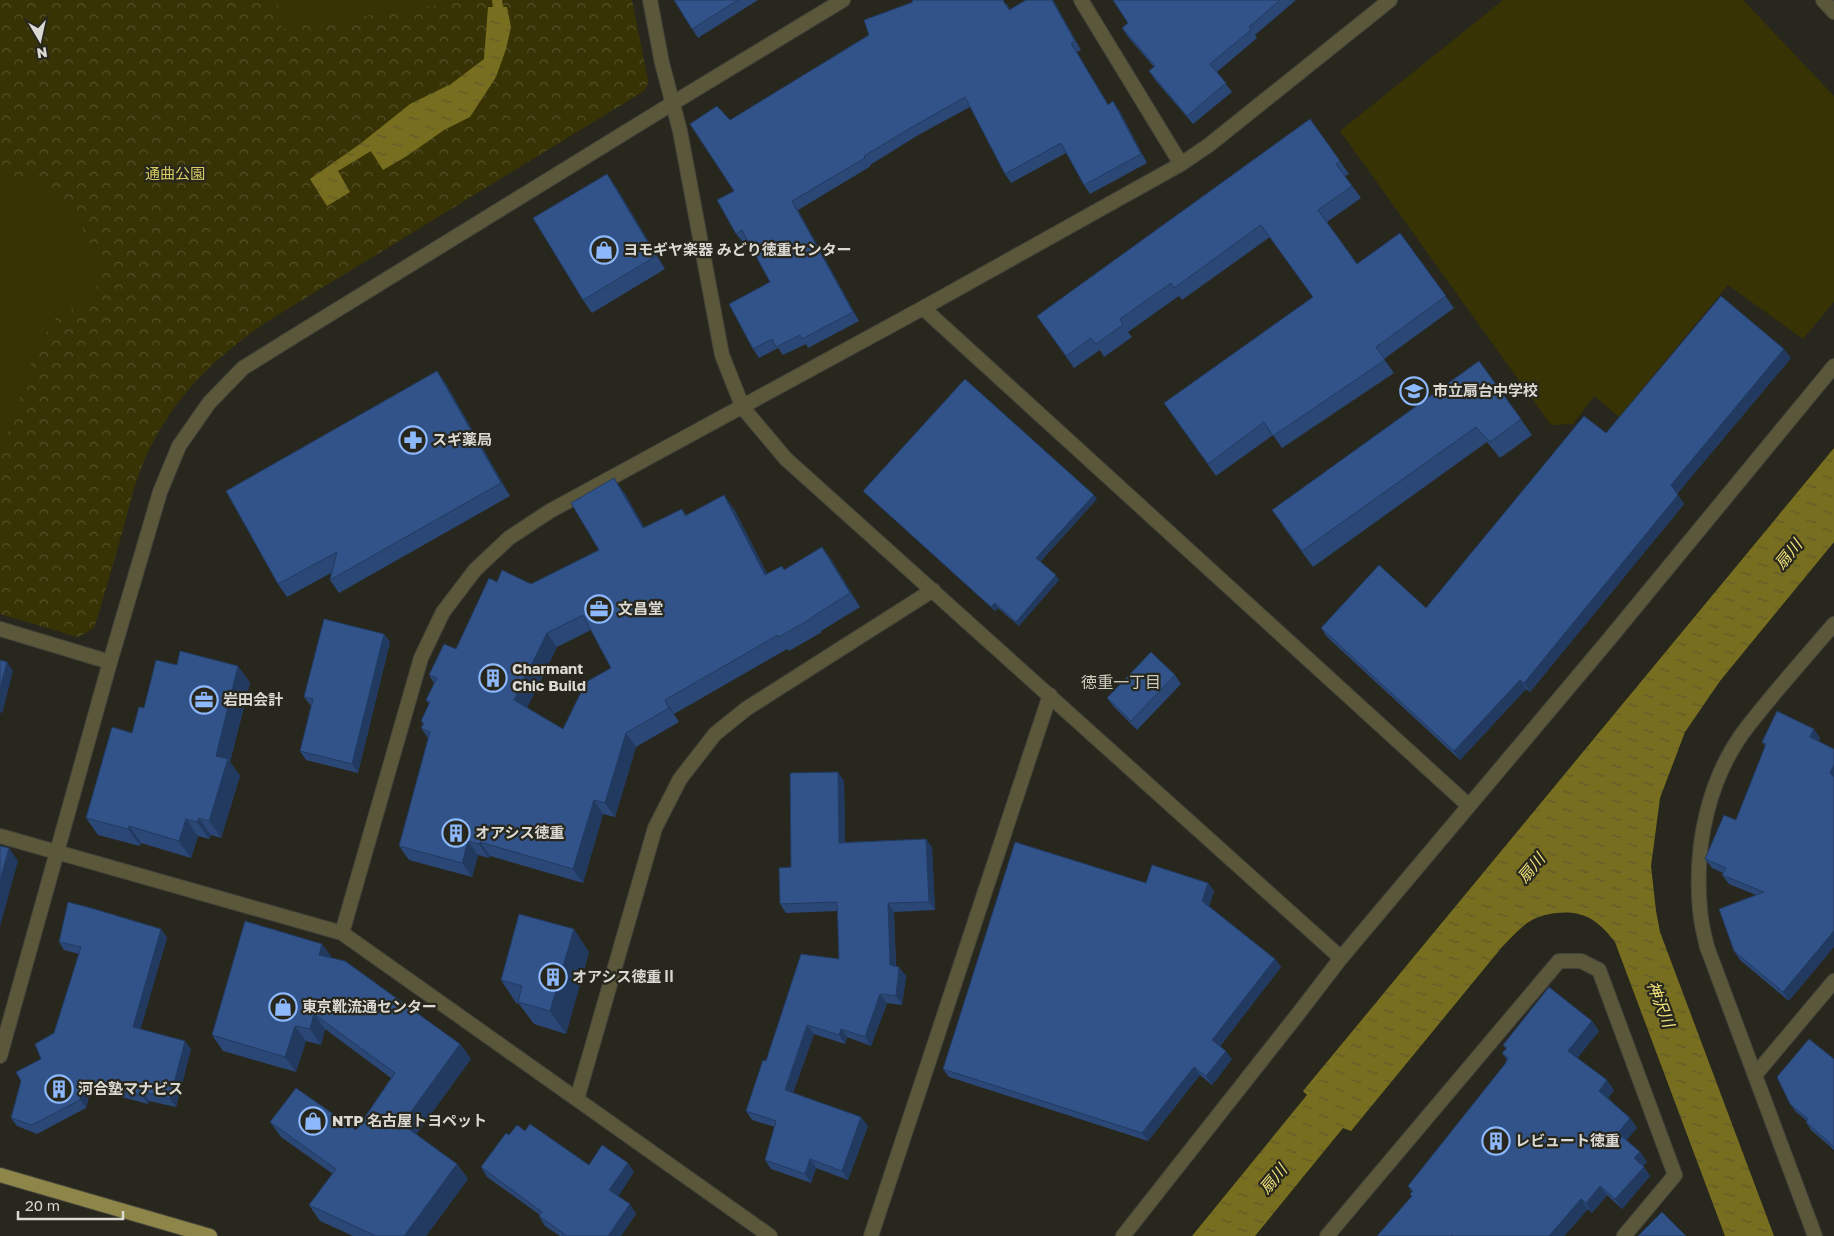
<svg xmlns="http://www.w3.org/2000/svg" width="1834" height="1236" font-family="'Golos Text','Noto Sans JP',sans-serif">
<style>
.forest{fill:url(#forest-crowns)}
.pitch{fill:#383305}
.water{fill:url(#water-ripples)}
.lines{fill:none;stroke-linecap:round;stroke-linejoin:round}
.stream{stroke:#786e1f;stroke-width:10}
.minor-casing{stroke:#44433b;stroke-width:16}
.tertiary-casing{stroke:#44433b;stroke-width:16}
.primary-casing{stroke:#44433b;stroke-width:16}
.minor{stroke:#5b573a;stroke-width:14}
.tertiary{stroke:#5b573a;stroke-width:14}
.primary{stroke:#8e8649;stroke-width:14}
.wall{fill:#2a4776;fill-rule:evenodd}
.shaded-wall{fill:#223a60}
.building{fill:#315389;stroke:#223a60;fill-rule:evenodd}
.labels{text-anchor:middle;stroke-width:4.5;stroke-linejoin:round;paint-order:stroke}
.park-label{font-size:15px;fill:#dacc63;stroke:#28271e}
.poi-label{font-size:15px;font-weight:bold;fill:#dad9d3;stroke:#28271e;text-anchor:start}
.water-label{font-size:16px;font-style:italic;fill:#f2e47a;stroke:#28271e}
.neighbourhood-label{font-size:16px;fill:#cdccc0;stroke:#28271e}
</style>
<defs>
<pattern id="forest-crowns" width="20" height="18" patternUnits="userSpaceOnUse" patternTransform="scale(1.25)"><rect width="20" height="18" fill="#383305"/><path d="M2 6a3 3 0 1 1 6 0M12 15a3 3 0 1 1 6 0" fill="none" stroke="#545029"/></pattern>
<pattern id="water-ripples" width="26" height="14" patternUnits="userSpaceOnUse" patternTransform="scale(1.25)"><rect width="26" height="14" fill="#786e1f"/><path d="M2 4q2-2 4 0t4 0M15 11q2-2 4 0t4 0" fill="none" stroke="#5f5a2d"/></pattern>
</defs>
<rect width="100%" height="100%" fill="#28271e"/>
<!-- forest -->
<path class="forest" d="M0 0H632L648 80 647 86 644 91 268 321C220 354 182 388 154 440 140 465 132 495 125 522 115 558 105 593 94 628L78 637 0 614Z"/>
<!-- pitch -->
<path class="pitch" d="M277 0H468L282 29Z
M1503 0H1743L1834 96V302L1803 339 1728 285 1619 417 1594 396 1573 424 1551 425 1340 131Z
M0 170 58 192 79 222 91 245 98 266 96 295 56 318 37 347 0 454Z"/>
<!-- water -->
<path class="water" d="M488 7H507L511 27 506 49 496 77 470 117 444 130 407 156 383 170 371 151 338 171 350 192 327 206 310 179 360 144 410 104 451 84 484 59Z
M1834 448V542L1720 681 1685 732 1660 798 1651 866 1656 911 1660 932 1774 1236H1725L1615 942C1598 920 1584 910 1556 913 1546 914 1536 917 1527 923 1518 930 1510 939 1502 947L1351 1131 1343 1128 1255 1236H1192L1307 1095 1303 1091Z"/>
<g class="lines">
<!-- stream -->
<path class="stream" d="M497 0 498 7"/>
<!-- minor casing -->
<g class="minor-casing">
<path id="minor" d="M650 0 662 63 680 131 722 355 743 408 786 459 1341 958
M1081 0 1181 164
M1823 0 1834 12
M923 308 1468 805
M0 629 110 662
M0 836 342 933 770 1236
M342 933 421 658 443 612 475 570 509 538 550 511 923 308 1181 164 1209 145 1390 0
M1755 1075 1834 981
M577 1099 655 828 680 779 715 734 746 709 933 590
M871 1236 1050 695
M1123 1236 1298 1014 1341 958 1606 643 1834 366
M1327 1236 1559 961H1581L1599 970 1675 1175 1624 1236
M1815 1236 1707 947C1704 935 1701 922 1700 910 1694 846 1708 777 1748 726 1775 691 1805 658 1834 624"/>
</g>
<!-- tertiary casing -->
<g class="tertiary-casing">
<path id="tertiary" d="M0 1056 110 662 160 492 179 446 209 403 243 368 288 340 673 103 843 0"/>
</g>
<!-- primary casing -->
<g class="primary-casing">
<path id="primary" d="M0 1175 210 1236"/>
</g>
<!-- minor -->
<use href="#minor" class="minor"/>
<!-- tertiary -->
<use href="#tertiary" class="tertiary"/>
<!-- primary -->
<use href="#primary" class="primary"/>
</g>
<!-- wall -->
<path class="wall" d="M674 0H758L698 38Z
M1053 0 1081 50 1077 52 1108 105 1119 110 1147 163 1090 194 1084 185 1066 153 1011 183 1005 174 970 107 920 134 870 165 871 166 798 210 859 321 808 348 806 344 783 355 778 348 759 358 753 349 770 282 747 240 743 242 736 234 730 120 1007 4 1010 10Z
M1113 0H1296L1255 35 1257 38 1217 72 1232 92 1193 124 1155 80 1149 71 1154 67 1128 37 1122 28 1128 23Z
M1310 119 1349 174 1345 176 1361 198 1327 222 1357 264 1400 233 1454 308 1384 359 1394 373 1282 448 1273 435 1216 476 1164 403 1313 297 1270 237 1182 300 1179 296 1128 332 1132 337 1104 357 1100 350 1074 368 1037 316Z
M616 187 665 269 592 313 583 300Z
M1791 358 1677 494 1684 504 1530 692 1526 689 1460 760 1327 637 1321 628 1426 608 1606 433Z
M1479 361 1532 435 1500 458 1487 442 1313 567 1282 525Z
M437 371 446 384 510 496 339 593 330 580 331 573 287 597 278 584Z
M863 491 1097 499 1040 562 1059 580 1019 626 998 608 995 611 867 495Z
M624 492 644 528 682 509 686 515 734 509 767 574 785 570 822 547 832 561 860 607 821 631 822 632 789 651 787 649 674 714 679 722 636 747 615 817 603 814 583 883 490 856 489 858 478 855 472 877 409 860 399 846 428 738 421 728 423 725 421 721 429 704 426 700 434 683 429 675 456 649 531 584 599 550ZM591 630 611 668 563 729 527 708 557 647Z
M384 634 390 642 358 773 306 760 300 751 311 706 304 697Z
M177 665 238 666 250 683 230 762 240 776 221 838 211 835 209 839 198 836 191 858 141 843 140 846 98 835 86 818 132 733 144 708Z
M1175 675 1181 684 1137 730 1114 707 1107 698Z
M1820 738 1819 741 1789 1001 1740 960 1734 951 1756 895 1729 884 1722 875 1723 873 1712 868 1705 859 1736 820 1765 746 1762 742Z
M844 781 845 842 926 839 932 848 935 910 894 912 896 966 906 976 902 1005 887 1003 871 1046 847 1037 845 1044 814 1034 793 1093 861 1117 868 1126 848 1180 816 1168 811 1183 771 1169 765 1160 775 1127 752 1120 746 1111 766 1061 839 959 838 911 786 913 780 904 791 867Z
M1146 883H1208L1214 891 1209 906 1275 959 1281 967 1220 1046 1232 1059 1212 1085 1200 1075 1148 1141 949 1077 943 1069Z
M161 929 167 938 140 1029 191 1049 176 1107 149 1101 148 1104 91 1089 86 1108 37 1134 17 1126 11 1118 54 1033 79 954 64 950 59 942Z
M322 944 332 958 460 1044 471 1059 416 1134 457 1164 468 1179 426 1236H353L320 1221 309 1205 333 1174 281 1137 270 1122 356 1130 391 1078 325 1029 321 1045 306 1041 296 1072 223 1051 212 1035Z
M589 952 566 1034 534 1024 519 1004 516 1003 501 980Z
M1592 1021 1599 1031 1577 1058 1614 1090 1608 1098 1630 1118 1637 1128 1626 1140 1640 1152 1647 1162 1643 1166 1650 1176 1622 1209 1607 1195 1592 1213 1588 1209 1564 1236H1377L1412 1197 1410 1194 1412 1192 1408 1186 1505 1064 1507 1060 1502 1053 1506 1049 1503 1045Z
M1834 1059V1150L1811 1130 1806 1122 1807 1121 1796 1112 1790 1104Z
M525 1131 589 1165 634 1172 618 1196 636 1214 621 1236H560L545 1226 539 1216 540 1215 487 1177 481 1167 509 1135Z"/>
<!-- shaded-wall -->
<path class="shaded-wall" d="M1052 0H1053L1081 50 1075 41Z
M1071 43 1077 52 1114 114 1108 105Z
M1113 101 1119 110 1147 163 1141 154Z
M607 174 616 187 665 269 656 256Z
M792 201 798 210 859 321 853 312Z
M1784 349 1791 358 1677 494 1671 485Z
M437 371 446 384 510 496 501 483Z
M614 478 624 492 653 542 643 528Z
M724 495 734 509 775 589 765 575Z
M1094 495 1097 499 1039 562 1036 558Z
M1678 495 1684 504 1530 692 1524 683Z
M822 547 832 561 860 607 850 593Z
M1056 575 1059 580 1019 626 1016 622Z
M995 603 998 608 995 611 991 607Z
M547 633 557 647 524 714 514 700Z
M384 634 390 642 358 773 352 764Z
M7 662 13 671 2 714 0 711V689Z
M238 666 250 683 230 762 240 776 221 838 209 821 216 756Z
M1520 680 1526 689 1460 760 1454 751Z
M665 700 674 714 679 722 669 708Z
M1814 729 1820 738 1816 746 1810 737Z
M626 733 636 747 615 817 605 803Z
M1834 765V779L1830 773Z
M838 772 844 781 845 852 839 843Z
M594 800 603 814 583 883 573 869Z
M199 818 211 835 209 839 197 822Z
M186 819 198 836 191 858 179 841Z
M129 826 141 843 140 846 128 829Z
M926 839 932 848 935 910 929 902Z
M468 841 478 855 472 877 462 863Z
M480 842 490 856 489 858 479 844Z
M9 848 18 861 0 927V881Z
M1208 883 1214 891 1208 909 1202 901Z
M888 903 894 912 896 974 890 965Z
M161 929 167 938 139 1035 133 1027Z
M574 929 589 952 566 1034 550 1011Z
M1834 931V947L1789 1001 1783 992Z
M322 944 333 959 319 955Z
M1275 959 1281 967 1218 1049 1212 1040Z
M899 967 906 976 902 1005 896 996Z
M880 994 887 1003 871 1046 865 1037Z
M314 1014 325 1029 321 1045 310 1029Z
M1592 1021 1599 1031 1575 1061 1568 1051Z
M807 1025 814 1034 791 1099 785 1090Z
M295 1026 306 1041 296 1072 285 1057Z
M841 1029 847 1037 845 1044 839 1035Z
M185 1041 191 1049 176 1107 170 1099Z
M460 1044 471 1059 413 1139 402 1124Z
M1226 1051 1232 1059 1212 1085 1206 1076Z
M1194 1067 1200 1075 1148 1141 1142 1133Z
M1607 1080 1614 1090 1606 1101 1599 1091Z
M85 1081 91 1089 86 1108 80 1100Z
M143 1092 149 1101 148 1104 142 1096Z
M861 1117 868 1126 848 1180 842 1171Z
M1630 1118 1637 1128 1625 1142 1618 1133Z
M1640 1152 1647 1162 1641 1168 1634 1158Z
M810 1159 816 1168 811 1183 805 1174Z
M628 1163 634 1172 616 1200 609 1190Z
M457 1164 468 1179 426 1236H404Z
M1644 1167 1650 1176 1622 1209 1615 1199Z
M1600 1186 1607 1195 1592 1213 1586 1203Z
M1581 1199 1588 1209 1564 1236H1549Z
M630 1204 636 1214 621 1236H608Z"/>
<!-- building -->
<path class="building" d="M674 0H738L692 29Z
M912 0H1003L1009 10 1026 0H1052L1075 41 1071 43 1108 105 1113 101 1141 154 1084 185 1061 143 1005 174 965 97 914 126 864 156 865 158 792 201 853 312 802 339 800 335 776 347 772 339 753 349 729 304 770 282 742 230 736 234 717 200 734 191 690 124 717 106 730 120 869 35 864 20 913 2Z
M1113 0H1280L1249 27 1251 30 1210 64 1226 83 1187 116 1149 71 1155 66 1122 28 1128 23Z
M1310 119 1340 161 1336 164 1352 186 1318 210 1357 264 1400 233 1446 296 1376 347 1385 360 1273 436 1264 422 1208 464 1164 403 1313 297 1261 225 1174 288 1171 283 1120 319 1123 325 1096 344 1091 338 1066 356 1037 316Z
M607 174 656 256 583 300 533 218Z
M1721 296 1784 349 1671 485 1678 495 1524 683 1520 680 1454 751 1321 628 1379 565 1426 608 1584 416 1606 433Z
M1479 361 1521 419 1490 442 1476 427 1302 551 1272 510Z
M437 371 501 483 330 580 337 552 278 584 226 491Z
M965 379 1094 495 1036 558 1056 575 1016 622 995 603 991 607 863 491Z
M614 478 643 528 682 509 685 516 724 495 765 575 782 566 784 570 822 547 850 593 812 617V618L779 637 778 635 665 700 669 708 626 733 605 803 594 800 573 869 480 842 479 844 468 841 462 863 399 846 430 732 421 728 424 723 421 721 430 702 426 700 437 678 429 675 444 644 456 649 489 578 497 582 502 570 531 584 599 550 571 503ZM583 615 611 668 586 682 563 729 514 700 547 633Z
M324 619 384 634 352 764 300 751 313 699 304 697Z
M180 651 238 666 216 756 228 759 209 821 199 818 197 822 186 819 179 841 129 826 128 829 86 818 112 727 132 733 139 707 144 708 156 660 177 665Z
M1151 652 1175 675 1131 721 1107 698Z
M0 660 7 662 0 689Z
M1777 711 1814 729 1810 737 1834 749V765L1830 773 1834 777V931L1783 992 1734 951 1719 909 1764 892 1722 875 1726 868 1705 859 1724 815 1736 820 1766 744 1762 742Z
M838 772 839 843 926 839 929 902 888 903 890 965 899 967 896 996 880 994 865 1037 841 1029 839 1035 807 1025 785 1090 861 1117 842 1171 810 1159 805 1174 765 1160 776 1121 746 1111 763 1060 766 1061 801 954 839 959 837 902 780 904 779 868 791 867 790 773Z
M1015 842 1146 883 1152 865 1208 883 1202 901 1275 959 1212 1040 1226 1051 1206 1076 1194 1067 1142 1133 943 1069Z
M0 846 9 848 0 881Z
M68 902 91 908 161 929 133 1027 185 1041 170 1099 143 1092 142 1096 85 1081 80 1100 32 1125 11 1118 21 1081 16 1072 41 1059 35 1044 54 1033 81 947 59 942Z
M519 914 574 929 550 1011 518 1002 522 986 501 980Z
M245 921 322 944 319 955 345 961 460 1044 402 1124 457 1164 404 1236H376L309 1205 336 1169 270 1122 296 1088 356 1130 395 1073 314 1014 310 1029 295 1026 285 1057 212 1035Z
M1549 987 1592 1021 1568 1051 1607 1080 1599 1091 1630 1118 1618 1133 1640 1152 1634 1158 1644 1167 1615 1199 1600 1186 1586 1203 1581 1199 1549 1236H1454L1452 1235 1451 1236H1377L1412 1196 1410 1194 1413 1191 1408 1186 1505 1064 1508 1058 1502 1053 1507 1048 1503 1045Z
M1809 1039 1834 1059V1147L1806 1122 1808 1119 1790 1104 1777 1077Z
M530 1124 589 1165 602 1145 628 1163 609 1190 630 1204 608 1236H567L539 1216 542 1212 481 1167 506 1133 509 1135 517 1125 525 1131Z
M1662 1212 1686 1236H1638Z"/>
<!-- icons -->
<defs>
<g id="shop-ring" transform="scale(1.4375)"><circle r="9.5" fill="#28271e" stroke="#8db9fc" stroke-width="1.5"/><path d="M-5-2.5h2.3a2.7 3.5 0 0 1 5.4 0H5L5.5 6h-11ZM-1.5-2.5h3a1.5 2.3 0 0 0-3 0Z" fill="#8db9fc"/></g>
<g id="school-ring" transform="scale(1.4375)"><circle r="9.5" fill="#28271e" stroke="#8db9fc" stroke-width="1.5"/><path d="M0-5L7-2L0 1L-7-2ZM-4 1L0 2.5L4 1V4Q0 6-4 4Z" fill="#8db9fc"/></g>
<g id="pharmacy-ring" transform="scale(1.4375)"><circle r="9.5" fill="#28271e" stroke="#8db9fc" stroke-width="1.5"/><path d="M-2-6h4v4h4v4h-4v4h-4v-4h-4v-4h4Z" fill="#8db9fc"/></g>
<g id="office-ring" transform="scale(1.4375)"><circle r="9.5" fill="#28271e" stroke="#8db9fc" stroke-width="1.5"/><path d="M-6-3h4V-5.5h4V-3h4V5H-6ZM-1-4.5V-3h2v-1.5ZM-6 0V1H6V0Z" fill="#8db9fc"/></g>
<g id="building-ring" transform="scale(1.4375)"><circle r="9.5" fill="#28271e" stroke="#8db9fc" stroke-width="1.5"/><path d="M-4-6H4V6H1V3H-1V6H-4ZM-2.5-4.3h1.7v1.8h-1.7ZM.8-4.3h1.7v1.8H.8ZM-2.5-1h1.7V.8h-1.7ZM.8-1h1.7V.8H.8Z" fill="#8db9fc"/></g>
</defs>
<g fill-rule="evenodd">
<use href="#shop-ring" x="604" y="250"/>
<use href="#school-ring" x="1414" y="391"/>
<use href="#pharmacy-ring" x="413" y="440"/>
<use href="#office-ring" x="599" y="609"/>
<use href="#building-ring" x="493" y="678"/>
<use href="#office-ring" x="204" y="700"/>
<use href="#building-ring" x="456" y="833"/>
<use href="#building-ring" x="553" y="977"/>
<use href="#shop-ring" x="283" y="1007"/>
<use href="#building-ring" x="59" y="1089"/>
<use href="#shop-ring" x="313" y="1121"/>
<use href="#building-ring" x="1496" y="1141"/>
</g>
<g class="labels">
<!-- park labels -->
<g class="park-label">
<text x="175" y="179">通曲公園</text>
</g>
<!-- poi labels -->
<g class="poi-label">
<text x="623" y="255">ヨモギヤ楽器 みどり徳重センター</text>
<text x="1433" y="396">市立扇台中学校</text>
<text x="432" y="445">スギ薬局</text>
<text x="618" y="614">文昌堂</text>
<text x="512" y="674">Charmant<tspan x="512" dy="17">Chic Build</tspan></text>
<text x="223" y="705">岩田会計</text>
<text x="475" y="838">オアシス徳重</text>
<text x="572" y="982">オアシス徳重Ⅱ</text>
<text x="302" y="1012">東京靴流通センター</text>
<text x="78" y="1094">河合塾マナビス</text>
<text x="332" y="1126">NTP 名古屋トヨペット</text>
<text x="1515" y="1146">レビュート徳重</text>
</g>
<!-- water labels -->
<g class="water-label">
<text transform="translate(1788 554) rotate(-51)" y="6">扇川</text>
<text transform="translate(1531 868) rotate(-50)" y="6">扇川</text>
<text transform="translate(1661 1004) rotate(69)" y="6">神沢川</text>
<text transform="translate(1273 1179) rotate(-50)" y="6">扇川</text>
</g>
<!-- neighbourhood labels -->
<g class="neighbourhood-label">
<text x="1121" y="688">徳重一丁目</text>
</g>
</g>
<!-- north arrow -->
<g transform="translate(40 40) rotate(171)" stroke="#28271e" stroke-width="4" paint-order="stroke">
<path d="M0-4L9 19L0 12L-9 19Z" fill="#dad9d3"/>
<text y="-8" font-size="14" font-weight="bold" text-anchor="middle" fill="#dad9d3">N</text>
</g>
<!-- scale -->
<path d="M18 1211v8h105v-8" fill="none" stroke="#dad9d3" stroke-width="2.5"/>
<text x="25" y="1211" font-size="15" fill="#dad9d3" stroke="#28271e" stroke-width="4" paint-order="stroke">20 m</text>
</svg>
